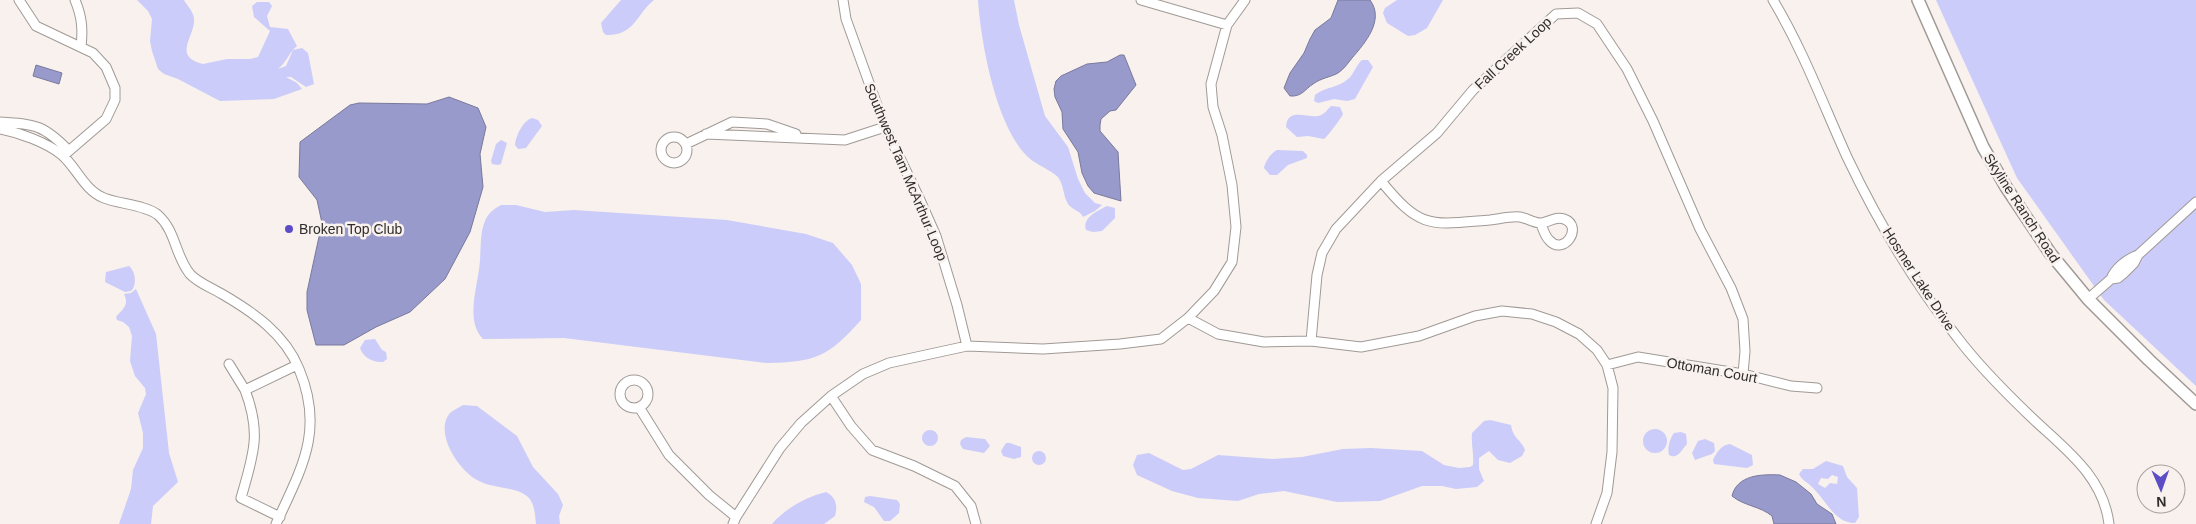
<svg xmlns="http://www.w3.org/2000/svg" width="2196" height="524" font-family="Helvetica,sans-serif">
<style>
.green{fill:#cbccf9;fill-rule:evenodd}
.water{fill:#999acc;stroke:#79799c}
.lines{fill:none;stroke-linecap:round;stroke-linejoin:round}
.street-casing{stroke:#a09a96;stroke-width:11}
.secondary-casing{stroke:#a09a96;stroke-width:14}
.street{stroke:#fff;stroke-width:9}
.secondary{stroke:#fff;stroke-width:11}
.poi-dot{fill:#5c4cc5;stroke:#f8f1ed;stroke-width:2}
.labels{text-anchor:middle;stroke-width:5;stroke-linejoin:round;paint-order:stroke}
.street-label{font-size:14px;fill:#2f2c2b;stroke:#f8f1ed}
.poi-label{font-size:14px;fill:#2f2c2b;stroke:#f8f1ed;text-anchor:start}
</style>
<rect width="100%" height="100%" fill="#f8f1ed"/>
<!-- green -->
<path class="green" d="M137 0H184C188 7 195 13 194 22 193 38 173 57 203 64L227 59H250L258 57 270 31 254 17 252 6 257 2H269L272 6 267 16 270 27 288 29 297 46C289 52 287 62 278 69L286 66 293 50 302 48 308 53 314 84 306 87 291 77H286L297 83 302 89 274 99 220 101 178 79 164 74 158 69 152 51 150 41 152 19 148 11Z
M621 0H654C637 13 635 36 606 35L603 32 601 23Z
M978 0H1014L1019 25 1045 116 1068 147 1078 179 1085 193 1095 203 1102 205 1095 211 1083 217C1080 210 1072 210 1068 204 1063 196 1064 185 1058 177 1048 168 1033 164 1024 153 995 120 981 43 978 0Z
M1397 0H1443L1427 28 1415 35 1408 36 1387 23 1383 13 1385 8Z
M1936 0H2196V386L2104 300 2017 178Z
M1362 60H1368L1373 67 1355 99 1347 101 1334 99 1318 103 1314 101 1315 95C1324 87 1338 88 1348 79 1354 74 1356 65 1362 60Z
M1331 106 1340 107 1343 114C1342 117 1328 136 1324 139L1308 136 1297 137 1286 127C1287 107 1307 118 1318 116 1324 115 1327 110 1331 106Z
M532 118 538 120 542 126 526 148 518 149 515 145C516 135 523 121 532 118Z
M501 140 507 143 501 164 498 165 492 164 491 161 496 144Z
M1277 150 1303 151 1307 155V158L1288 165 1277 175H1270L1264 168C1265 162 1271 153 1277 150Z
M501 205H516L545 212 574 210 727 220 806 234 833 243 852 265 861 284V320C828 357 816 362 767 363L564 338 483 339C464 320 479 283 480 260 481 247 480 233 485 221 488 213 494 209 501 205Z
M1107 206 1115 208V218L1102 231 1093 232 1086 230C1082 218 1097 211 1107 206Z
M129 266C136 272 137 285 131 291L125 292 105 282 106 272Z
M136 289 156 334 169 453 178 482 153 506 151 524H119L131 489 133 470 143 448V433L138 413 146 394 145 388 135 376 130 361 132 336 129 327 123 322 117 320 116 317C124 308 129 305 124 294L131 293Z
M375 339 382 350 386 352 387 359 383 362C373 363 363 357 360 348L365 340Z
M463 405 477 406 517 436 533 467 558 494 563 505 559 516 560 524H536C535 516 535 505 529 498 517 486 494 489 479 481 460 472 433 433 450 413 453 410 459 408 463 405Z
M1490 420 1511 425C1513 439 1521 439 1525 450L1522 456 1510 463 1498 460 1489 451 1479 458V469L1484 481 1477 487 1456 489 1442 486H1422L1380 501 1337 502 1284 491 1259 494 1238 501 1198 498 1172 491 1137 475 1133 465 1137 455 1149 453 1183 470 1191 469 1218 455 1273 459 1302 457 1343 449 1371 448 1422 451 1444 465 1459 468 1470 467 1473 465C1474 454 1471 444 1472 433L1484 421Z
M1643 441a12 12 0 1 1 24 0a12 12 0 1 1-24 0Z
M922 438a8 8 0 1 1 16 0a8 8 0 1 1-16 0Z
M1681 432 1686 434 1687 444C1681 450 1678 460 1669 455 1667 448 1670 438 1674 433Z
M966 437 985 439 990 446 984 453 963 449 960 444 961 440Z
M1705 439 1714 443 1715 451 1712 454 1695 460 1692 453 1698 441Z
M1006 443H1010L1021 447V457L1014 459 1003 456 1001 451Z
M1730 444 1752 455 1753 465 1747 468 1714 464 1713 460C1717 452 1721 445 1730 444Z
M1032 458a7 7 0 1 1 14 0a7 7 0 1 1-14 0Z
M1826 461 1843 466 1847 477 1857 488 1859 517 1855 523C1834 523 1826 500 1813 488 1808 482 1802 481 1799 474L1803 469H1813ZM1832 475 1838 477 1837 484 1830 483 1825 488 1818 484 1821 478 1828 479Z
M826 492C836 497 838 506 835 516L824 524H772C786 508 806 497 826 492Z
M870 496 897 500 900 504 899 513 890 521H884L874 507 864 502 865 497Z"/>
<!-- water -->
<path class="water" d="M1338 0H1370C1385 20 1365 43 1352 58 1348 63 1344 69 1338 73 1331 77 1321 78 1313 84 1305 89 1302 97 1290 96L1284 88 1290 73 1304 53 1310 39 1315 30 1331 18Z
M1120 55H1124L1136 85 1116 110 1110 111 1101 119 1100 125V131L1118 152 1121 201 1094 193 1088 186 1082 173 1078 152 1063 129 1062 112 1055 97 1054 89 1056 81 1061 76 1087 64 1107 62Z
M36 65 62 73 59 84 33 76Z
M449 97 478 108 486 127 480 154 483 187 470 232 445 279 410 312 376 327 344 345H316L307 310V292L322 223 317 200 299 177 300 142 350 105 359 103 427 104Z
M1780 475 1796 482 1811 494 1817 504 1832 514 1836 524H1774L1772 516C1760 506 1744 506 1732 496 1737 475 1761 474 1780 475Z"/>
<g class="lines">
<!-- street casing -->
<g class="street-casing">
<path id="street" d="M19 0 36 26 93 53 106 67 115 88V100L106 119 63 156
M75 0C82 17 83 29 81 47
M843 0 846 19 885 127 920 200 936 236 957 305 967 346
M1141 0 1227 25
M1773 0C1803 50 1823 104 1847 157 1876 218 1915 284 1957 337 1978 365 2003 390 2029 415 2062 447 2103 474 2109 524
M0 122C35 124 44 125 69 151
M0 129C20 133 46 142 62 155 77 168 84 190 104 198 119 204 146 205 158 215 176 231 175 256 190 274 198 283 212 288 222 294 253 312 285 334 299 369 325 431 301 469 276 524
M706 134 845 140 885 127
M661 150a13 13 0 1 1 26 0a13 13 0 1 1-26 0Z
M686 144 732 122 767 124 796 134
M1381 181C1421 230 1430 225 1490 220 1499 219 1511 216 1520 217 1527 218 1535 224 1542 223 1549 222 1556 216 1564 219 1584 226 1564 257 1549 240 1545 236 1543 229 1541 224
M2111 279C2115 268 2127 259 2138 255L2196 202
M2088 299 2111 279 2118 278 2124 273 2134 263 2138 255
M1188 318 1218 334 1264 342 1311 341 1361 347 1419 336 1475 316 1502 311 1532 314 1556 322 1579 334 1597 350 1607 365 1613 388 1612 452 1607 493 1596 524
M1311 341 1317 275 1322 253 1336 229 1381 181 1437 133 1473 90 1556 14 1578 13 1597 24 1627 69 1653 121 1700 229 1731 288 1743 319 1745 351 1743 374
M229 364 245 390 297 365
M1607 365 1638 357 1743 374 1791 386 1817 388
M620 394a14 14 0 1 1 28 0a14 14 0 1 1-28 0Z
M245 390C262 435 253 455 241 498L280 517
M831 396 851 426 872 450 914 466 955 486 971 506 976 524
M639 407 669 455 709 495 736 517
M733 524 736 517 780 448 801 423 831 396 863 374 889 363 967 346 1043 349 1120 344 1161 339 1188 318 1214 291 1232 262 1236 227 1232 185 1222 135 1213 107 1211 84 1227 25 1245 0"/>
</g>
<!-- secondary casing -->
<g class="secondary-casing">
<path id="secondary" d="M1918 0 1983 147 2006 187 2050 253 2088 299 2149 360 2196 404"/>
</g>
<!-- street -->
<use href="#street" class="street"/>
<!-- secondary -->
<use href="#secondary" class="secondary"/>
</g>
<!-- markers -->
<circle class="poi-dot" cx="289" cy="229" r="5"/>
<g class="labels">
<!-- street labels -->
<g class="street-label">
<text transform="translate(1513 53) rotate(-43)" y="5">Fall Creek Loop</text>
<text transform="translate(906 172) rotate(67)" y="5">Southwest Tam McArthur Loop</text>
<text transform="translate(2022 208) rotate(57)" y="5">Skyline Ranch Road</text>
<text transform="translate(1919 279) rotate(57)" y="5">Hosmer Lake Drive</text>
<text transform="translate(1712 370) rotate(10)" y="5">Ottoman Court</text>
</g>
<!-- poi labels -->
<g class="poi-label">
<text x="299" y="234">Broken Top Club</text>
</g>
</g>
<!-- north arrow -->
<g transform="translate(2161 489) rotate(178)"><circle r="24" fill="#f8f1ed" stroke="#a8a29f"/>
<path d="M0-4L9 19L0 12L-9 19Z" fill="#5c4cc5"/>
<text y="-8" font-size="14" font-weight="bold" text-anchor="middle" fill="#2f2c2b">N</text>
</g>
</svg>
